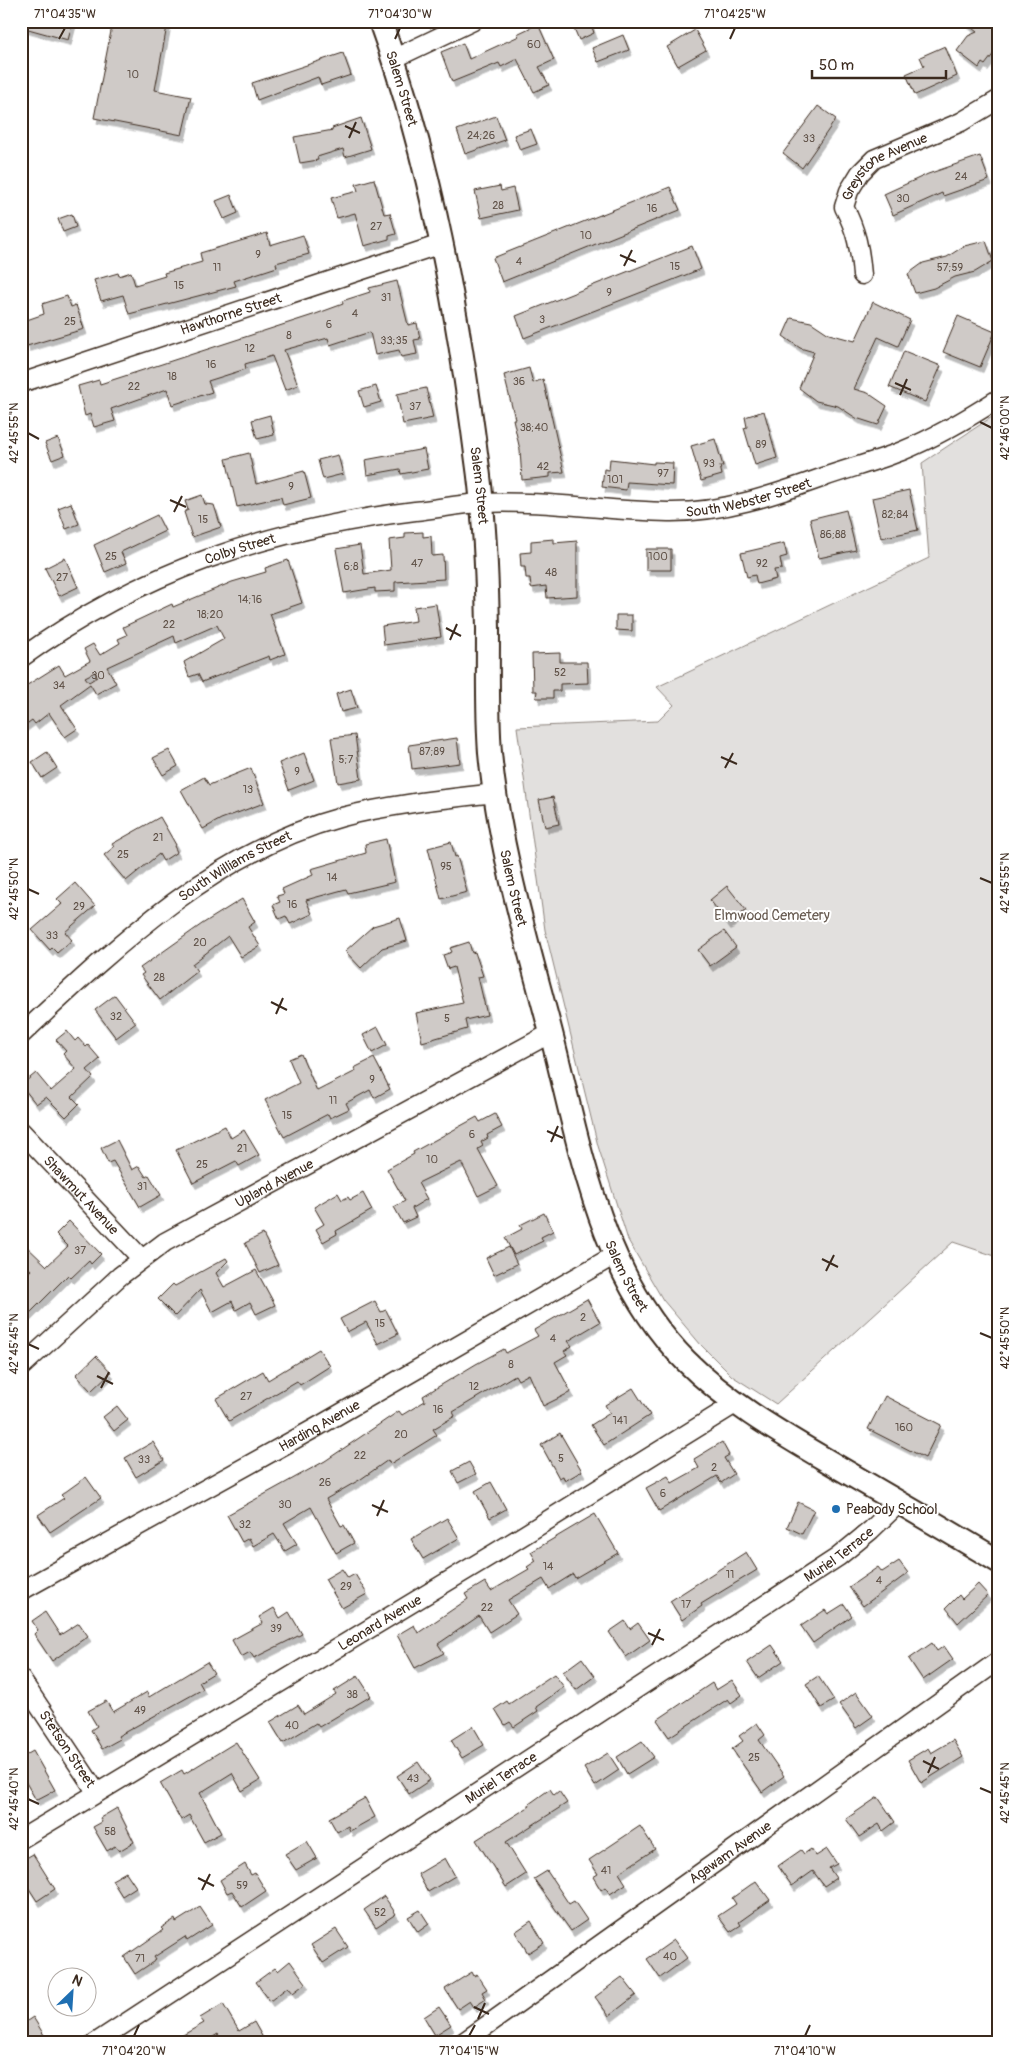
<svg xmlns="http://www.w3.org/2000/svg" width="1019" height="2064" font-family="Pangolin,sans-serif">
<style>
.green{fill:#e2e0de;stroke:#8e857e}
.building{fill:#cfcac7;stroke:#3b2a1e;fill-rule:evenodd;filter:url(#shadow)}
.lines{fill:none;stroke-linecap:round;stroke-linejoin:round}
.minor-casing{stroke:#3b2a1e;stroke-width:21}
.major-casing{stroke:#3b2a1e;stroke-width:26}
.minor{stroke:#fff;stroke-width:18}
.major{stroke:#fff;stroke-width:22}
.ticks{fill:none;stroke:#3b2a1e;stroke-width:2}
.poi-dot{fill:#1f6fb2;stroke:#fff;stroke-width:2}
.labels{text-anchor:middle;stroke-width:4;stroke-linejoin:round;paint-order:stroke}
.number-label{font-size:11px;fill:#605248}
.street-label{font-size:14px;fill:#3b2a1e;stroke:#fff}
.park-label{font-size:14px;fill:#65584e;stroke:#fff}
.poi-label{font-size:14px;fill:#3b2a1e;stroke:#fff;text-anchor:start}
.neatline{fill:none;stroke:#3b2a1e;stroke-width:2}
.ticks-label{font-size:12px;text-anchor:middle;fill:#3b2a1e}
</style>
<defs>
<filter id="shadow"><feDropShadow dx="3" dy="5.5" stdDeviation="0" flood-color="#0004"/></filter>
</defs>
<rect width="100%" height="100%" fill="#fff"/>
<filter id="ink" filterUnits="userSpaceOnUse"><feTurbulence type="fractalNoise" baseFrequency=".02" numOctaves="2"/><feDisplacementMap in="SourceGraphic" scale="10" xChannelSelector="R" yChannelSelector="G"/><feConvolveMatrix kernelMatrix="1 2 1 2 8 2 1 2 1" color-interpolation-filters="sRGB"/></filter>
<g filter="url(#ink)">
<!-- green -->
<path class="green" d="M998 413V1257L953 1242 776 1404 732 1376 701 1345 663 1300 628 1240 598 1146 545 930 517 727 658 721 674 705 657 687 929 558 922 463Z"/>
<!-- building -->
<path class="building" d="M21 21H73L68 40 21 27Z
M113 21H168L155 90 191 97 182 135 94 118Z
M571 21H590L594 33 579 40Z
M963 21H998V48L985 65 982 63 979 68 957 51 968 36 977 32Z
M538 24 554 60 539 67 549 85 534 92 517 59 501 67 499 63 452 82 441 52 463 43 469 59 519 36 517 34Z
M695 30 706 50 678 66 667 47Z
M623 35 629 50 598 62 592 48Z
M945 46 957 76 915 95 906 74 924 66 920 57Z
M343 53 351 75 321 85 318 77 257 100 252 83Z
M818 106 836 119 802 168 783 153Z
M496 116 505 140 465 154 457 130Z
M361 118 371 149 345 157 343 149 317 157 318 160 300 163 294 137 333 130 332 128Z
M531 129 537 144 520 150 514 135Z
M980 156 989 180 943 196 942 193 893 215 884 194 928 174Z
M374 179 384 214 390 213 396 234 389 236V239L364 246 355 213 337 218 331 198 358 191 356 184Z
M500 186 501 191 513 188 518 210 481 218 475 191Z
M670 187 680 210 502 282 493 258Z
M231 195 238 213 224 219 216 201Z
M72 214 76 227 63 232 58 219Z
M267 233 270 245 303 235 309 254 276 263 277 267 234 281 236 286 129 314 123 295 101 301 94 280 118 273 119 276 131 272 135 285 165 276 164 273 202 262 200 253Z
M986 241 993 261 975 272 955 277 934 288 915 293 908 274 923 263 947 257 964 246Z
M692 246 701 269 524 338 516 316Z
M397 281 408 325 417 323 420 339 414 340 417 354 401 357 399 350 375 355 370 332 330 345 328 338 284 350 298 385 285 390 272 356 245 364 246 369 208 381 212 392 172 405 167 389 111 409 115 421 94 427 90 414 85 416 78 386 99 380 100 384 313 315 343 304 342 301 370 292 369 288Z
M67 296 71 307 76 305 84 329 27 346 21 322 44 314 42 304Z
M873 302 910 320 898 346 878 337 854 389 868 393 887 406 878 425 856 418 838 406 816 401 799 388 814 352 800 348 783 336 791 318 811 322 829 334 855 341Z
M958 316 995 332 980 367 943 352Z
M904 351 941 366 925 402 889 387Z
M529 368 533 383 543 379 564 472 550 473V477L522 480 520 450 513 419H515L504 375Z
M376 386 381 402 364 407 359 391Z
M426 388 433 418 403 424 397 394Z
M764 411 777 458 755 465 744 428 747 427 745 417Z
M270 415 274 435 257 439 252 420Z
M58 438 65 455 52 460 45 443Z
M715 439 723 466H720L722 475 701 481 691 446Z
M424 449 428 469 401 474 400 469 367 475 365 460Z
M249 453 256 484 304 471 311 498 283 505 281 497 237 507 226 459Z
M338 455 343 474 323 479 318 460Z
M610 459 654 464V462L673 463 672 485 627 482 626 490 602 487 604 469 609 470Z
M909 490 918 530 881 538 872 498Z
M202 495 205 504 214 505 221 527 192 537 184 512 188 510 185 501Z
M71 503 79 524 66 529 58 508Z
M846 510 856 550 819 558 810 519Z
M157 515 165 531 121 552 126 563 105 572 94 545Z
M423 532V537L431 536 432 556 443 555 444 579 395 582V591L375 592V588L344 593 336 549 360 545 364 574 391 570 389 540 405 538V533Z
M554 539V543L577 541V596L547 598 546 586 531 588 530 578H526L525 567H521L520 553 531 552V541Z
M784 543 787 556 780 558 782 569 774 570 776 579 757 584 755 575 747 577 741 553Z
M646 549H671V570H646Z
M65 558 78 587 59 596 45 568Z
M288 560 302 603 270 614 285 654 270 660 269 656 202 682 198 674 189 677 184 662 224 639 217 625 176 643 174 636 107 667 116 683 96 694 90 684 61 705 77 729 65 737 49 713 35 724 32 720 21 728V689L59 665 65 675 90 661 84 649 93 644 100 655 120 643 118 639 127 635 123 627 172 604 173 607 232 582 266 572 265 568ZM95 672 97 677 89 682 85 677Z
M436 604 441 637 384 645 382 626 416 621 414 607Z
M616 615H632V631L616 630Z
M560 653V662H587L588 683 560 684V691H553V698H536L537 691H533L532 654Z
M351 689 357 708 341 712 336 694Z
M355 735 361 779 338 783 331 738Z
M457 738 460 763 412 769 409 745Z
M169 750 178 766 163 775 153 758Z
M47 752 57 768 42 778 32 762Z
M304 753 314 780 289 790 279 763Z
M251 768 264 803 221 819 203 829 181 790 204 777 209 785Z
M553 797 559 824 545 827 539 800Z
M160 817 176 845 174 846 177 852 163 861 159 854 126 881 104 855 114 847 112 844Z
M386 839 395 882 348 893 346 889 306 900 312 914 290 924 286 916 279 919 273 905 280 902 277 896 284 894 282 889 313 875 311 869 366 853 365 844Z
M451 842 455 857 457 856 467 892 441 899 428 848Z
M75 883 95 906 65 932 72 940 57 953 52 948 50 950 32 930 62 904 57 899Z
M727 886 746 910 728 924 710 900Z
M242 899 255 922 248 927 260 946 241 957 228 936 192 964 197 971 160 1000 141 975 144 973 140 968 202 924Z
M400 918 407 941 382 948 361 968 345 951 373 926Z
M724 931 736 947 710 966 698 950Z
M469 942 472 953 475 952 483 976 478 977 487 1015 465 1020 467 1029 422 1042 416 1013 463 1003 454 967 448 969 443 955 452 952 450 948Z
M115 995 136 1023 116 1038 95 1010Z
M378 1027 387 1045 372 1053 363 1035Z
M67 1031 75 1041 78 1038 86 1047 88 1045 100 1059 87 1070 93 1077 72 1097 79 1104 66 1117 46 1097 36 1104 21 1085 36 1073 51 1091 76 1069 63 1054 66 1051 56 1040Z
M301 1054 317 1091 356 1071 354 1068 374 1058 390 1089 374 1098 370 1090 346 1103 349 1109 330 1118 328 1114 284 1137 265 1100 299 1083 289 1059Z
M495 1114 502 1127 487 1135 488 1138 481 1142 483 1146 478 1149 498 1186 478 1196 461 1162 418 1183 427 1199 412 1208 416 1217 403 1223 394 1207 405 1201 387 1169 414 1154 413 1152 477 1117 480 1122Z
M225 1126 231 1138 244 1130 259 1155 239 1166 236 1161 193 1183 176 1150Z
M117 1140 132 1170 139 1166 146 1177 149 1175 161 1195 140 1207 113 1161 108 1163 101 1148Z
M338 1193 342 1200 348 1197 350 1200 363 1193 372 1210 336 1231 337 1234 323 1242 316 1229 324 1224 314 1207Z
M544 1213 553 1231 541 1237 543 1241 514 1255 505 1238 522 1229 520 1225Z
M69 1221 101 1254 91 1264 89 1261 71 1278 68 1275 21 1322V1280L31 1270 21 1261V1241L47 1266 68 1246 56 1234Z
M263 1234 278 1265 260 1273 245 1243Z
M509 1247 517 1264 494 1275 486 1258Z
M226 1258 228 1261 216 1273 224 1287 256 1270 275 1305 256 1314 250 1302 236 1310 232 1301 212 1312 200 1290 175 1316 158 1299 173 1284 175 1286Z
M587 1299 600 1322 568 1341 572 1346 564 1351 567 1355 555 1362 571 1392 543 1406 529 1374 518 1380 515 1375 453 1412 455 1416 433 1429 437 1435 390 1464 388 1460 361 1479 326 1499 341 1526 344 1525 354 1543 336 1553 311 1507 284 1523 297 1544 285 1551 274 1534 253 1546 249 1538 242 1542 227 1515 325 1461 399 1411 402 1415 425 1401 423 1396 476 1364 504 1349 506 1353 538 1336 534 1330Z
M375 1301 381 1312 386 1310 398 1334 378 1344 366 1322 347 1332 340 1319Z
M319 1349 330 1366 300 1385 297 1381 229 1421 216 1399 263 1371 268 1380Z
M96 1356 111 1372 91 1391 76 1375Z
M633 1388 650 1415 604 1445 591 1425 610 1413 605 1405Z
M885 1396 941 1425 925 1458 868 1429Z
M117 1406 128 1420 114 1431 103 1417Z
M560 1433 582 1471 565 1481 563 1476 559 1478 541 1445Z
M153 1442 164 1460 136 1477 125 1458Z
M722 1442 729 1455 724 1458 734 1474 721 1483 717 1476 659 1511 646 1488 668 1476 672 1483 699 1468 694 1459Z
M469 1462 476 1474 458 1483 452 1471Z
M86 1477 101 1498 50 1532 38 1515 64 1498 61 1495Z
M491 1482 506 1509 490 1518 475 1491Z
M798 1502 814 1510 802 1534 787 1527Z
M595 1514 618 1553 575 1578 573 1574 549 1589 543 1579 508 1600 517 1614 489 1632 479 1616 438 1644 444 1653 415 1668 397 1635 414 1625 418 1633 468 1599 465 1594 485 1582 491 1591 529 1569 527 1567 536 1561 531 1552Z
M447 1518 459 1538 423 1559 411 1539Z
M746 1552 757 1570 701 1604 702 1606 682 1620 670 1601Z
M899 1561 908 1573 863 1606 849 1587 878 1567 882 1572Z
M342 1569 348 1578 355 1574 367 1594 342 1608 325 1579Z
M978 1584 988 1595 958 1623 946 1608 959 1595 962 1599Z
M844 1604 852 1616 813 1643 801 1626 825 1610 828 1614Z
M274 1608 280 1618 289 1612 302 1634 254 1658 250 1652 241 1657 232 1640 263 1623 259 1617Z
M45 1612 60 1635 79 1623 88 1636 52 1661 34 1634 38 1630 32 1621Z
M625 1621 630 1629 638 1623 650 1640 626 1657 609 1632Z
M932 1643 937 1651 944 1646 953 1659 923 1680 909 1659Z
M772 1645 783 1661 758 1678 747 1662Z
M582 1658 595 1676 576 1690 563 1672Z
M207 1662 214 1673 199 1682 203 1689 118 1736 120 1739 102 1749 91 1730 97 1726 88 1711 106 1701 113 1712 147 1692 149 1697Z
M554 1674 564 1687 536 1707 538 1711 514 1727 510 1722 505 1725 495 1709 507 1701 509 1704Z
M358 1676 371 1696 319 1727 316 1723 283 1743 270 1722 298 1705 304 1714 336 1694 334 1691Z
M818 1676 834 1700 821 1708 806 1684Z
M732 1680 742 1695 731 1703 728 1699 669 1737 657 1720 712 1683 716 1690Z
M856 1692 873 1716 856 1728 839 1704Z
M757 1723 765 1735 759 1740 784 1776 762 1792 732 1749 743 1741 739 1736Z
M473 1726 484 1745 462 1758 451 1740Z
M953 1740 963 1757 921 1783 908 1760 928 1748 931 1753Z
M642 1741 654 1757 627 1774 617 1757Z
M236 1742 260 1780 242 1791 232 1773 200 1793 221 1833 204 1842 189 1815 181 1820 160 1783 182 1770 184 1774Z
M33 1751 55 1790 36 1800 21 1774V1758Z
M608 1753 619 1770 595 1786 584 1768Z
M418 1762 430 1780 409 1794 397 1776Z
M550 1789 554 1795 559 1791 567 1803 506 1842 526 1874 506 1887 476 1840 530 1806 529 1804Z
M878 1797 895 1822 883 1831 879 1824 859 1837 846 1819Z
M365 1798 375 1817 350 1831 348 1826 337 1832 329 1818Z
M117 1808 134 1842 119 1851 115 1846 107 1851 93 1827 102 1822 100 1818Z
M640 1826 655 1849 619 1873 626 1884 610 1894 605 1887 601 1890 593 1877 598 1874 589 1860Z
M307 1841 317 1858 296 1870 285 1854Z
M811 1849 816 1856 827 1849 837 1864 829 1868 836 1878 824 1886 813 1871 792 1886 778 1866 801 1850 804 1854Z
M33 1854 55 1889 37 1901 21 1876V1861Z
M445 1858 455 1876 428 1892 418 1874Z
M245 1864 251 1875 255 1873 266 1891 242 1907 232 1891 227 1893 220 1880Z
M547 1871 569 1904 574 1901 587 1920 571 1931 534 1879Z
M126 1872 136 1887 122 1896 112 1880Z
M756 1881 770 1900 739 1922 741 1925 730 1932 718 1916 736 1904 732 1898Z
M384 1896 396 1914 376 1927 364 1910Z
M200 1907 212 1925 187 1941 185 1937 154 1957 156 1960 135 1974 124 1957 163 1930 161 1928 175 1919 176 1922Z
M420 1910 429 1924 418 1932 408 1917Z
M531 1921 544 1943 528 1953 515 1932Z
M336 1929 348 1947 323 1963 311 1945Z
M674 1940 687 1958 660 1978 647 1959Z
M290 1961 306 1983 293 1993 288 1987 270 2001 256 1982 275 1968 278 1971Z
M472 1972 474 1976 477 1974 487 1989 482 1992 486 1999 474 2007 470 2001 458 2009 445 1989Z
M622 1977 636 1995 609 2016 595 1997Z
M223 2004 239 2031 254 2022 263 2038 256 2043H220L222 2041 218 2034 203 2043H169L204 2023 200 2018Z
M439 2007 451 2025 435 2035 424 2017Z
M33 2017 44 2035 33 2043H21V2025Z"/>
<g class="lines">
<!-- minor casing -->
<g class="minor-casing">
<g id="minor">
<path d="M393 59 473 21"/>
<path id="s1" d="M862 275C860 249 856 230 844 207L849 191 860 173 874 159 961 122 998 100"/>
<path id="s2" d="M21 383 441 244"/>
<path id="s3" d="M21 658C141 571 269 529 415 511 437 509 459 504 481 503 544 500 606 511 668 512 721 513 774 495 824 477 850 468 877 461 902 451 936 437 967 419 998 399"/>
<path id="s4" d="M21 1035C115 947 215 851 342 817 392 804 444 799 496 793"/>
<path id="s5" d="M21 1131 141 1258"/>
<path id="s6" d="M21 1367 120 1276 165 1242 551 1033"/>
<path id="s7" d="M21 1591 317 1427 615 1255"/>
<path id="s8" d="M21 1679 97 1793"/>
<path id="s9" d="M21 1839 503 1548 735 1404"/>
<path id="s10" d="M95 2043 838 1557 871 1530 899 1503"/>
<path id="s11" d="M462 2043 998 1661"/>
</g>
</g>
<!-- major casing -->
<g class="major-casing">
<g id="major">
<path id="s12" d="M380 21C431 162 458 313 477 461 485 517 487 573 488 629 488 670 487 712 490 753 499 847 526 938 550 1029 580 1144 598 1273 686 1361 730 1405 784 1435 838 1467 891 1498 945 1529 998 1561"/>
</g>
</g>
<!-- minor -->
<use href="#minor" class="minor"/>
<!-- major -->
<use href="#major" class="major"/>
</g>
</g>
<!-- ticks -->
<path class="ticks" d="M59 39 65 28M395 39 400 28M730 39 735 28M345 126 360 133M349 138 356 122M620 255 636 262M624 266 632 250M895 383 911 390M900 395 907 379M980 422 992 428M28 433 39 439M170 500 186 507M174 512 182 496M446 628 461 636M450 640 457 624M721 757 737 764M725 768 733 753M980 878 992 883M28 889 39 894M271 1002 287 1010M276 1014 283 998M547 1131 563 1138M551 1142 558 1126M822 1259 838 1267M826 1271 834 1255M980 1333 992 1338M28 1344 39 1349M97 1376 113 1384M101 1388 109 1372M372 1505 388 1512M377 1516 384 1500M648 1633 664 1640M652 1645 660 1629M923 1761 939 1769M928 1773 935 1757M980 1788 992 1793M28 1799 39 1804M198 1878 214 1886M202 1890 210 1874M474 2007 489 2014M478 2019 485 2003M134 2036 139 2025M469 2036 475 2025M805 2036 810 2025"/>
<!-- markers -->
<circle class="poi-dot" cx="836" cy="1509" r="5"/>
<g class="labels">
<!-- number labels -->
<g class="number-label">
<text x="534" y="48">60</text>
<text x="133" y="78">10</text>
<text x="481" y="139">24;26</text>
<text x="809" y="142">33</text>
<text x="961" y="180">24</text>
<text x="903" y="202">30</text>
<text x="498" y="209">28</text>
<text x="652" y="212">16</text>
<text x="376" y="230">27</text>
<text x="586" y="239">10</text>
<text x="258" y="258">9</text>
<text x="519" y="265">4</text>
<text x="675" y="270">15</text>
<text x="217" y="271">11</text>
<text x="950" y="271">57;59</text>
<text x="179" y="289">15</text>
<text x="609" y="296">9</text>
<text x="386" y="301">31</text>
<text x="355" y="317">4</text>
<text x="542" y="323">3</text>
<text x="70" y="325">25</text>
<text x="329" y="328">6</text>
<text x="289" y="339">8</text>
<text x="394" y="344">33;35</text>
<text x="250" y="352">12</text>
<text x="211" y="368">16</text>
<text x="172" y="380">18</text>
<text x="519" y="385">36</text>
<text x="134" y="390">22</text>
<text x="415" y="410">37</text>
<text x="534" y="431">38;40</text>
<text x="761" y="448">89</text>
<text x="709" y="467">93</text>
<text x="543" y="470">42</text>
<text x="663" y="477">97</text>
<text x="615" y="483">101</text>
<text x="291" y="490">9</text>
<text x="895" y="518">82;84</text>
<text x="203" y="523">15</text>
<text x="833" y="538">86;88</text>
<text x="111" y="560">25</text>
<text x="658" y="560">100</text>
<text x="417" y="567">47</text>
<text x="762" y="567">92</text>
<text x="351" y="570">6;8</text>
<text x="551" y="576">48</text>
<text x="62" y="581">27</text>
<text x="250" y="603">14;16</text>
<text x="210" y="618">18;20</text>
<text x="169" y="628">22</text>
<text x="560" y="676">52</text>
<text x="98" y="679">30</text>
<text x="59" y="689">34</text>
<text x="432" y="755">87;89</text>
<text x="346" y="763">5;7</text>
<text x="297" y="775">9</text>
<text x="248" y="793">13</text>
<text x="158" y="841">21</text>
<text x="123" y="858">25</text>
<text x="446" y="870">95</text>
<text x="332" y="881">14</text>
<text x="292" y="908">16</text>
<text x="79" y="910">29</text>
<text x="52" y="939">33</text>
<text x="200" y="946">20</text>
<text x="159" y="981">28</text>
<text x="116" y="1020">32</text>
<text x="447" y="1022">5</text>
<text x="372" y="1083">9</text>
<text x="333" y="1104">11</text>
<text x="287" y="1119">15</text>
<text x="472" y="1138">6</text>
<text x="242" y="1152">21</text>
<text x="432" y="1163">10</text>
<text x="202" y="1168">25</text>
<text x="142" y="1190">31</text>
<text x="80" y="1254">37</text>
<text x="583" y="1321">2</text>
<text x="380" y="1327">15</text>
<text x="553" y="1342">4</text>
<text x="511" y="1368">8</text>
<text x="474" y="1390">12</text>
<text x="246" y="1400">27</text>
<text x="438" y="1413">16</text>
<text x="620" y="1424">141</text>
<text x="904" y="1431">160</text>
<text x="401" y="1438">20</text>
<text x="360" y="1459">22</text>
<text x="561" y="1462">5</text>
<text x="144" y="1463">33</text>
<text x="714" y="1471">2</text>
<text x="325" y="1486">26</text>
<text x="663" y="1497">6</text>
<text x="285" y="1508">30</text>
<text x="245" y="1528">32</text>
<text x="548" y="1570">14</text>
<text x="730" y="1578">11</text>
<text x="879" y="1584">4</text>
<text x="346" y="1590">29</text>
<text x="686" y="1608">17</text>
<text x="487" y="1611">22</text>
<text x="276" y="1632">39</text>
<text x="352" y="1698">38</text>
<text x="140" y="1714">49</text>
<text x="292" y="1729">40</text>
<text x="754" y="1761">25</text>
<text x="413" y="1782">43</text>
<text x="110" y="1835">58</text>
<text x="606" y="1874">41</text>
<text x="242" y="1889">59</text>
<text x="380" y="1916">52</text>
<text x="670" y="1960">40</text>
<text x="140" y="1962">71</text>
</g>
<!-- street labels -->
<g class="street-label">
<text dy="5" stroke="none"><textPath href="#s12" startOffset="71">Salem Street</textPath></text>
<text dy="5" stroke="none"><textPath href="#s1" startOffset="132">Greystone Avenue</textPath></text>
<text dy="5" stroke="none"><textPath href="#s2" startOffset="221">Hawthorne Street</textPath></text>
<text dy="5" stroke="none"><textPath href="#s12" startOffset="476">Salem Street</textPath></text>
<text dy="5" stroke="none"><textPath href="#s3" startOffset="761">South Webster Street</textPath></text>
<text dy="5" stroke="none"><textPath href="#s3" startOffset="246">Colby Street</textPath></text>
<text dy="5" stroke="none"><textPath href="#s4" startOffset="274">South Williams Street</textPath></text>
<text dy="5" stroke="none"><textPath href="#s12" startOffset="881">Salem Street</textPath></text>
<text dy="5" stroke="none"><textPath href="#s6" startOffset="315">Upland Avenue</textPath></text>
<text dy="5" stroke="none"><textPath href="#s5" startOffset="88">Shawmut Avenue</textPath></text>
<text dy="5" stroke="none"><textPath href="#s12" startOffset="1286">Salem Street</textPath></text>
<text dy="5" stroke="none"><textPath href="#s7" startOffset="341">Harding Avenue</textPath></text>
<text dy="5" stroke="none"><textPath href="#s10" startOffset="890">Muriel Terrace</textPath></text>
<text dy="5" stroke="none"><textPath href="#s9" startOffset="419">Leonard Avenue</textPath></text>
<text dy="5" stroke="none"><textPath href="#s8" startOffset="84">Stetson Street</textPath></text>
<text dy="5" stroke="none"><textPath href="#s10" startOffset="485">Muriel Terrace</textPath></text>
<text dy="5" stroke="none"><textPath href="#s11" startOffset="329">Agawam Avenue</textPath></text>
</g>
<!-- park labels -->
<g class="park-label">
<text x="772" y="920">Elmwood Cemetery</text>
</g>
<!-- poi labels -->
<g class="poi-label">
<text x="846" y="1514">Peabody School</text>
</g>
</g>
<!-- margin -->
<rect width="1019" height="2064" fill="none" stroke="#fff" stroke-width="55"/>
<!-- north arrow -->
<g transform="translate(72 1992) rotate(25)"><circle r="24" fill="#ffffff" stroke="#b1aaa5"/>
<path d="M0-4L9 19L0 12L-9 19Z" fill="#1f6fb2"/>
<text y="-8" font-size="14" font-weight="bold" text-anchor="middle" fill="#3b2a1e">N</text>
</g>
<!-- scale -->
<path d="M812 70v8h134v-8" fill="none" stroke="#3b2a1e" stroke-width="2.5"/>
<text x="819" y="70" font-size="15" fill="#3b2a1e" stroke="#ffffff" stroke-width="4" paint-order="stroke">50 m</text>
<rect x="28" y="28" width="964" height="2008" class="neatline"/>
<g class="ticks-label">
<text x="65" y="18">71°04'35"W</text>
<text x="400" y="18">71°04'30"W</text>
<text x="735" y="18">71°04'25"W</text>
<text transform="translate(1005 428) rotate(-90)" y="4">42°46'00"N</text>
<text transform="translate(14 433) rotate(-90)" y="4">42°45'55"N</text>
<text transform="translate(1005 883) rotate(-90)" y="4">42°45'55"N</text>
<text transform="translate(14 889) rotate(-90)" y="4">42°45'50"N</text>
<text transform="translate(1005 1338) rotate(-90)" y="4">42°45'50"N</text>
<text transform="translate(14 1344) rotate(-90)" y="4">42°45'45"N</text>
<text transform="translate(1005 1793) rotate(-90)" y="4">42°45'45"N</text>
<text transform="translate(14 1799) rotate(-90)" y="4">42°45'40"N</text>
<text x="134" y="2055">71°04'20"W</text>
<text x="469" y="2055">71°04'15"W</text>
<text x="805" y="2055">71°04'10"W</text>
</g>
</svg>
